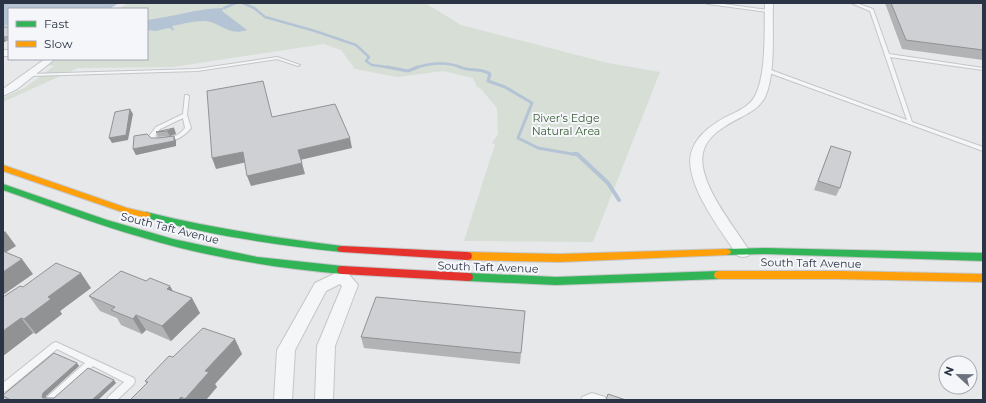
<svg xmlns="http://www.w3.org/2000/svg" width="986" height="403" font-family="Montserrat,sans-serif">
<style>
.green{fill:#d6ded6}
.water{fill:#b4c4d5}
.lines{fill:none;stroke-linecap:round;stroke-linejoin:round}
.stream-far2{stroke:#b4c4d5;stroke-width:2.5}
.stream-far1{stroke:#b4c4d5;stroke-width:3}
.stream{stroke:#b4c4d5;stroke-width:4}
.lane-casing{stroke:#c4c6c8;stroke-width:2}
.street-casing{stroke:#c4c6c8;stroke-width:2}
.fast-casing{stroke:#c4c6c8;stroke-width:2}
.slow-casing{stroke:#c4c6c8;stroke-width:2}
.jam-casing{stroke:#c4c6c8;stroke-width:2}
.lane{fill:#f5f6f7;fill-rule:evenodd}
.street{fill:#f5f6f7;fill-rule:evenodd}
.fast{fill:#30b455;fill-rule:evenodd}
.slow{fill:#ff9f0a;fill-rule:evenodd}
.jam{fill:#e5322d;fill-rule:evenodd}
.wall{fill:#b1b3b5}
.shaded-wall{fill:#909294}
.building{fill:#ced0d3;stroke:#909294}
.labels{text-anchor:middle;stroke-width:4;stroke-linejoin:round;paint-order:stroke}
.park-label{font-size:11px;fill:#3f6138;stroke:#f4f6f9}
.street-label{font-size:11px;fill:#2b3445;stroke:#f4f6f9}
</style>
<rect width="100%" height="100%" fill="#e6e8ea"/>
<!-- green -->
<path class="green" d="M128 3H425L461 25 608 63 660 72 593 242 464 241 495 144 492 143 498 134 497 108 480 88 477 87 473 78 443 71 397 77 355 69 341 50 324 44 173 67 78 68 3 102V98L26 87 54 66 48 65 57 59H147V9H119Z"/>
<!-- water -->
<path class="water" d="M3 3H119L109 9H9V25L3 26Z
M224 8 222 11 247 30C227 37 220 21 204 21 194 21 182 24 172 26L174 30 172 31V29L168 28 156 31 147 30V20C173 17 198 8 224 8Z"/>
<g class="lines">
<!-- stream-far2 -->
<path class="stream-far2" d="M243 3 254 8 265 17 315 31 356 45 369 57 366 61 372 65 393 68
M224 8 236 3
M415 68C429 63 448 61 462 68"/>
<!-- stream-far1 -->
<path class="stream-far1" d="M387 67 408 71 418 67
M460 67C470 72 481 67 490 74L488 81 505 87 532 103 518 138 538 148 578 155"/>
<!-- stream -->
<path class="stream" d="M574 154H577L608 183 619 200"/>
<!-- lane casing -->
<g class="lane-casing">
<path id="lane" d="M706 3H716L768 10 770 11 768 12 708 4Z
M851 3H856L873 9 889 54 983 68V70L890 57 912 122 983 147V151L764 71V69H768L907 120 870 11Z
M277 57 300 65 298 66 277 59 197 71 30 76 28 75 30 74 197 69Z
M185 95H187L189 96 187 115 191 128C182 139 169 144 155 142L149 136 156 127 183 114ZM183 118 185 128C178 137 170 139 158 139L155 136 160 129Z
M56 342 134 378 135 381 134 384 117 400H107L108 397 124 382 93 366 56 400H46L47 397 85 363 57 349 6 391 3 392V383L53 343Z
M592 393 605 397 606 400H581L582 397Z"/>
</g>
<!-- street casing -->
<g class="street-casing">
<path id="street" d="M765 3H773C772 28 776 75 765 97 757 113 738 117 724 127 716 132 707 140 704 149 693 179 736 228 750 252L748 256 743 257 738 256C722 232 681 180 692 150 696 139 706 129 716 123 728 114 748 110 755 96 767 73 764 29 765 3Z
M3 50H9V56H3Z
M45 59H55L17 89 3 96V89Z
M342 270 347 272 358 285 335 346 333 400H315L317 346 342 286 340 284 326 291 295 350 292 400H274L277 350 280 345 315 283Z"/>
</g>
<!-- fast casing -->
<g class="fast-casing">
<path id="fast" d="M3 184 107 220 173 239 257 257 342 266 346 267 347 270 346 273 342 274C274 268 207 257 141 237 95 224 49 206 3 190Z
M146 212C211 228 276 238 342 246L346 247 347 249 346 251 342 252C275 245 208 235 143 217L141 215 143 213Z
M765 248 983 253V261L765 254 726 255 722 254 721 252 722 250 726 249Z
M719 271 723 272 724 275 723 278 719 279 556 285 468 281 464 280 463 277 464 274 468 273 556 277Z"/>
</g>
<!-- slow casing -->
<g class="slow-casing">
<path id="slow" d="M3 165 127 208 149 213 151 215 146 218 122 212 3 171Z
M726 249 730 250 731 252 730 254 726 255 560 262 467 260 463 259 462 256 463 253 467 252 560 254Z
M719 271H839L983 274V282L839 279H719L715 278 714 275 715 272Z"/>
</g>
<!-- jam casing -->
<g class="jam-casing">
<path id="jam" d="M342 246 467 252 471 253 472 256 471 259 467 260 342 252 338 251 337 249 338 247Z
M342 266 468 273 472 274 473 277 472 280 468 281 342 274 338 273 337 270 338 267Z"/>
</g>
<!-- lane -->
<use href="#lane" class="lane"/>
<!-- street -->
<use href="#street" class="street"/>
<!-- fast -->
<use href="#fast" class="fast"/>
<!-- slow -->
<use href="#slow" class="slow"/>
<!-- jam -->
<use href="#jam" class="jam"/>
</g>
<!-- wall -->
<path class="wall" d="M885 3H983V60L902 49Z
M3 27H9V41H6L3 43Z
M174 128 176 134 170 136 176 141V146L136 155 133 149 151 138H158L169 136 158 137 156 132Z
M831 146 840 188 836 196 814 190Z
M146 281 170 286 173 291 200 313 171 341 146 330 142 334 121 325 117 318 100 311 89 296Z
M23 287 91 288 60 311 62 314 36 334 33 333 3 356Z
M525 311 520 364 364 348 361 337Z
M242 354 215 384 217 387 206 400H130L147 384 145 381 173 357Z
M77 363 79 366 46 396 45 398H54L116 383 98 400H8L3 397V395Z"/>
<!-- shaded-wall -->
<path class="shaded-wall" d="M3 36 6 41 3 43Z
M130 109 133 114 128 140 112 143 109 138Z
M174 128 176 134 170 136 167 131Z
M174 136 176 141V146L136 155 133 149Z
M350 138 352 148 300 160 298 150Z
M243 152 247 162 216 169 212 158Z
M302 163 305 174 251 186 247 176Z
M5 231 16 246 3 254V233Z
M22 259 33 274 3 295V272Z
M81 273 91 288 60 311 62 314 36 334 24 319 48 297Z
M170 286 178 301 167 289Z
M192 298 200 313 171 341 162 326Z
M136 315 146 330 142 334 133 319Z
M21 318 33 333 3 356V331Z
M235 339 242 354 215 384 217 387 206 400H186L185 399 205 371Z
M77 363 79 366 46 396 45 400 42 397 43 393Z
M114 380 116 383 98 400H92Z
M181 397 183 400H178Z"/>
<!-- building -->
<path class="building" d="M891 3H983V50L906 40Z
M3 27H9V37H3Z
M263 81 272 117 335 104 350 138 298 150 302 163 247 176 243 152 212 158 207 91Z
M130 109 126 135 109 138 115 112Z
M174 128 167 131 156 132Z
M147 134 151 138H158L174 136V141L133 149 134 136Z
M831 146 851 152 840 188 818 181Z
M3 251 22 259 3 272Z
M56 263 81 273 48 297 51 299 24 319 21 318 3 331V297L20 286 23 287Z
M121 271 146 281 150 278 170 286 167 289 192 298 162 326 136 315 133 319 111 310 115 307 89 296Z
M376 297 525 311 521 353 361 337Z
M203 328 235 339 205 371 209 372 185 399 181 397 178 400H130L148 382 145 381 169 356 173 357Z
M54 353 77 363 43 393 42 397 43 398H54L88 368 114 380 92 400H11L3 396V395Z
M608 394 626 400H606Z"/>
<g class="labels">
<!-- park labels -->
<g class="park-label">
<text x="566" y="122">River's Edge<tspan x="566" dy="13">Natural Area</tspan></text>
</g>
<!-- street labels -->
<g class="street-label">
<text transform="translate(170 228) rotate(14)" y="4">South Taft Avenue</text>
<text transform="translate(811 263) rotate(1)" y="4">South Taft Avenue</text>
<text transform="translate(488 267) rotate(2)" y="4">South Taft Avenue</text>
</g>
</g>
<!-- border -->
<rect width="986" height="403" fill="none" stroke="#2b3445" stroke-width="8"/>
<!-- legend -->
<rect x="8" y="8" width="140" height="52" fill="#f4f6f9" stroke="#a4a8b1"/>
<rect x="16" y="21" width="20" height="6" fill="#30b455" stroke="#a4a8b1"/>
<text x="44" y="28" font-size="12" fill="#2b3445">Fast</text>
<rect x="16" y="41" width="20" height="6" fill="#ff9f0a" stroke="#a4a8b1"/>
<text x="44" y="48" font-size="12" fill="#2b3445">Slow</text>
<!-- north arrow -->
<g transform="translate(958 375) rotate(292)"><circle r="19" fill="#f4f6f9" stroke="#a4a8b1"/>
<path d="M0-3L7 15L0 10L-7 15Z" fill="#6c737f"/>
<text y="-6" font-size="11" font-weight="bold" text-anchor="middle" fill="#2b3445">N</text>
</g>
</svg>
